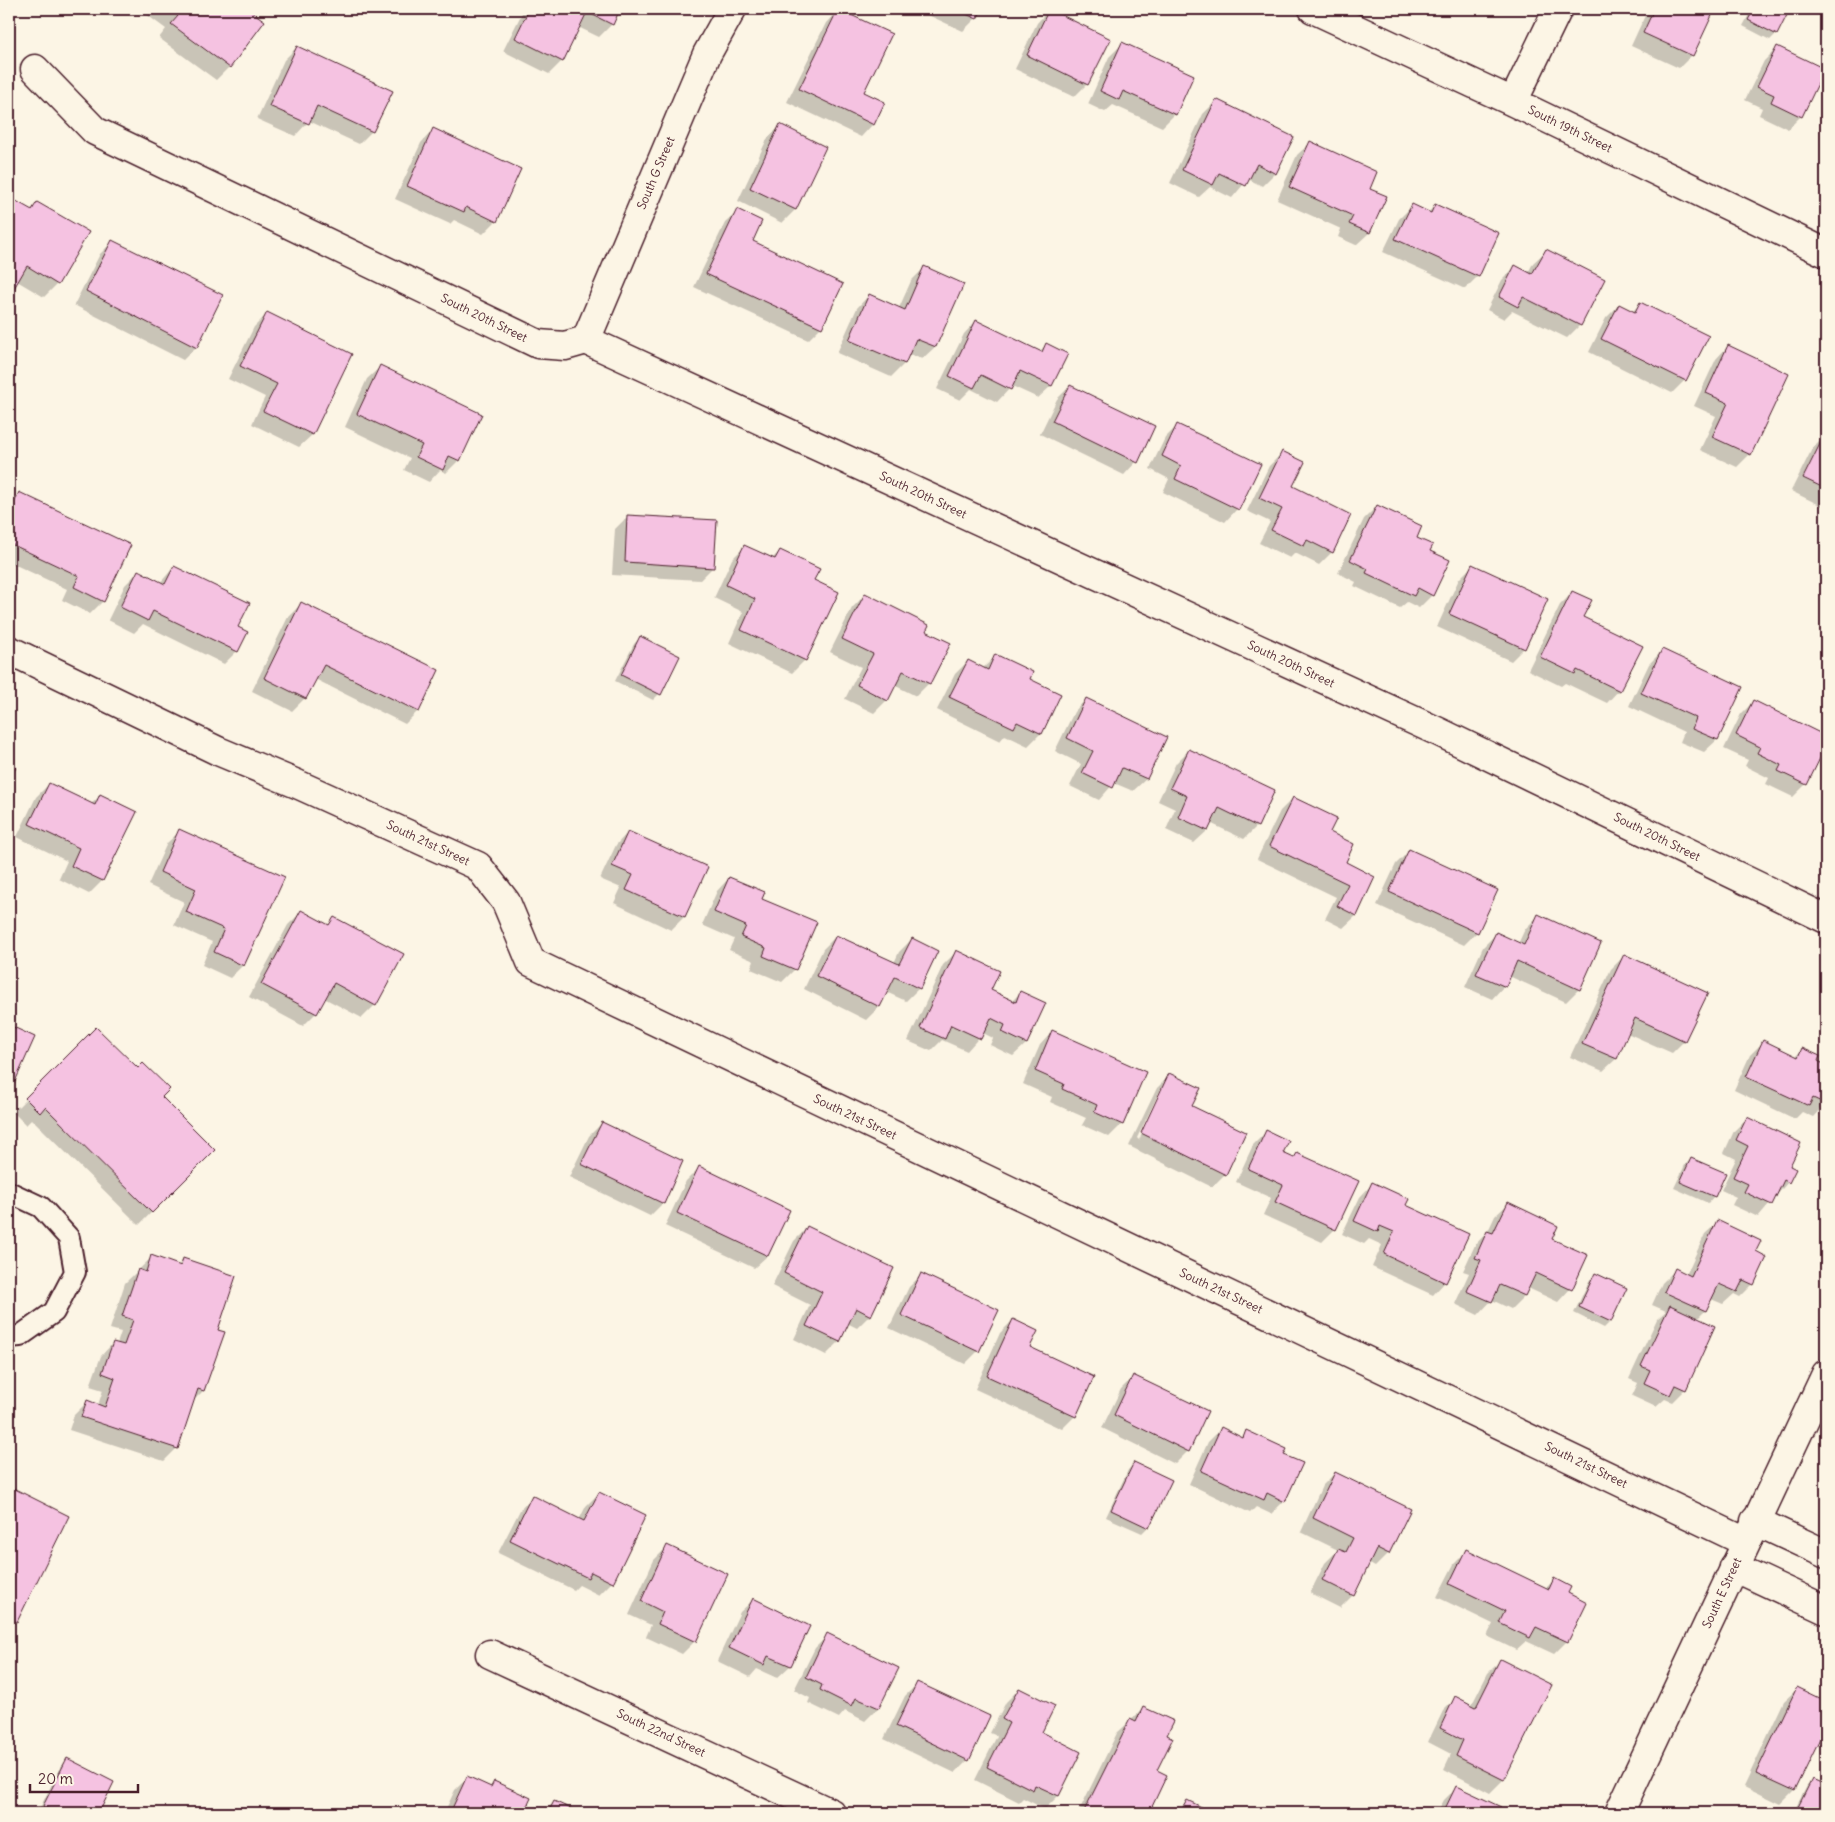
<svg xmlns="http://www.w3.org/2000/svg" width="1835" height="1822" font-family="Delius,sans-serif">
<style>
.shadow{fill:#0003;fill-rule:evenodd}
.building{fill:#f5c2e1;stroke:#4a1f2b}
.lines{fill:none;stroke-linecap:round;stroke-linejoin:round}
.service-casing{stroke:#4a1f2b;stroke-width:24}
.minor-casing{stroke:#4a1f2b;stroke-width:31}
.tertiary-casing{stroke:#4a1f2b;stroke-width:31}
.service{stroke:#fcf5e5;stroke-width:20}
.minor{stroke:#fcf5e5;stroke-width:28}
.tertiary{stroke:#fcf5e5;stroke-width:28}
.labels{text-anchor:middle;stroke-width:5;stroke-linejoin:round;paint-order:stroke}
.street-label{font-size:12px;fill:#4a1f2b;stroke:#fcf5e5}
</style>
<rect width="100%" height="100%" fill="#fcf5e5"/>
<filter id="ink" filterUnits="userSpaceOnUse"><feTurbulence type="fractalNoise" baseFrequency=".02" numOctaves="2"/><feDisplacementMap in="SourceGraphic" scale="10" xChannelSelector="R" yChannelSelector="G"/><feConvolveMatrix kernelMatrix="1 2 1 2 8 2 1 2 1" color-interpolation-filters="sRGB"/></filter>
<g filter="url(#ink)">
<!-- shadow -->
<path class="shadow" d="M139 9H246L263 22 229 67 216 80 159 38 166 29Z
M524 9H619L612 24 599 37 578 27 562 61 549 74 503 51Z
M915 9H980L976 18 963 31Z
M1648 9H1713L1692 55 1679 68 1631 46Z
M1752 9H1788L1776 34 1770 40 1743 26Z
M838 10 873 124 861 137 787 102 826 23Z
M1049 10 1087 84 1074 97 1015 69 1037 23Z
M1122 44 1175 114 1162 127 1113 105 1105 112 1088 104 1109 57Z
M297 47 372 131 359 144 309 121 295 136 257 119 284 60Z
M1777 48 1801 116 1788 129 1759 115 1762 108 1745 100 1764 61Z
M1216 101 1275 173 1262 186 1248 179 1232 198 1210 187 1199 197 1170 183 1203 114Z
M780 126 825 148 795 210 782 223 738 201 767 139Z
M433 130 496 221 483 234 454 220 450 224 395 199 421 143Z
M1826 133V148L1821 145Z
M1310 143 1368 190 1385 197 1369 233 1356 245 1338 237 1341 229 1277 200 1297 155Z
M9 198 30 210 37 204 57 284 44 297 17 281 9 293Z
M1435 205 1478 276 1465 289 1383 252 1399 219 1412 206 1428 213Z
M738 211 751 242 821 327 808 340 694 287 725 223Z
M113 241 196 347 183 360 74 305 100 254Z
M1546 251 1580 325 1567 338 1512 311 1504 319 1487 310 1502 280 1515 267 1528 273 1533 263Z
M924 268 935 347 922 359 909 354 904 364 891 377 837 353 857 308 869 295 899 308 911 281Z
M1641 303 1685 380 1672 393 1589 352 1606 318 1619 305 1632 312Z
M267 314 350 354 312 435 299 447 252 424 265 397 228 379 254 327Z
M976 321 1039 352 1046 345 1067 354 1051 386 1038 398 1012 386 997 402 971 389 960 400 937 389 964 334Z
M1728 346 1750 454 1737 467 1700 450 1716 416 1694 406 1716 359Z
M380 367 459 460 446 473 440 470 429 482 404 470 410 458 345 427 367 379Z
M1070 386 1136 462 1124 475 1040 434 1057 399Z
M1178 425 1259 464 1237 509 1225 522 1163 492 1169 479 1150 469 1165 438Z
M1826 434V508L1791 491 1813 447Z
M1282 453 1291 486 1332 552 1319 565 1295 553 1290 558 1259 543 1270 522 1247 511 1269 466Z
M20 494 103 601 90 614 62 600 67 589 9 562V504Z
M1377 506 1428 552 1432 595 1419 608 1407 602 1400 608 1354 586 1356 582 1338 573 1364 519Z
M628 516 713 567 700 580 612 575 615 529Z
M745 546 772 559 780 551 813 581 837 592 805 660 792 673 729 643 743 612 714 598 732 559Z
M1472 566 1524 648 1511 661 1437 627 1459 579Z
M174 567 236 628 246 633 237 651 224 664 143 624 134 633 108 620 125 585 138 572 160 583Z
M1573 592 1582 617 1619 690 1607 703 1565 683 1561 686 1528 670 1560 605Z
M865 595 924 632 929 683 916 696 894 685 887 700 874 713 845 699 861 667 830 652 852 608Z
M301 604 418 711 405 724 315 679 305 698 292 711 252 691 288 617Z
M640 638 659 694 653 700 615 681 634 644Z
M1662 651 1741 688 1717 740 1704 752 1680 742 1684 732 1629 706 1649 664Z
M996 656 1028 680 1041 733 1028 746 1005 735 1000 741 937 710 955 674 968 661 983 668Z
M1086 699 1166 737 1146 779 1133 791 1114 783 1099 800 1070 786 1081 764 1055 751 1074 712Z
M1753 702 1826 737V743L1806 784 1793 797 1766 784 1769 778 1745 766 1748 760 1724 749 1741 714Z
M1189 750 1257 826 1244 839 1210 823 1207 831 1194 843 1166 830 1175 809 1158 801 1176 763Z
M49 784 91 804 100 796 135 813 102 881 89 894 59 879 67 861 17 837 36 797Z
M1293 798 1328 833 1344 863 1356 916 1343 928 1325 919 1336 897 1257 859 1280 811Z
M180 831 243 965 230 978 202 965 212 942 174 925 184 902 148 885 167 843Z
M628 832 706 867 684 917 671 930 614 903 621 888 600 879 616 845Z
M1409 851 1477 932 1464 945 1377 905 1396 864Z
M729 878 760 899 795 969 782 982 751 969 754 961 729 950 734 939 702 925 717 891Z
M301 912 327 926 334 918 375 1005 362 1018 324 998 316 1013 303 1026 249 997 288 925Z
M1538 916 1579 989 1566 1002 1509 976 1504 986 1492 999 1465 987 1483 947 1496 934 1518 944 1525 929Z
M836 936 894 963 899 952 912 939 919 988 906 1001 886 992 879 1007 866 1020 804 989 823 949Z
M956 952 989 991 1011 1002 1021 992 1026 1044 1013 1056 990 1045 993 1038 983 1033 967 1051 942 1040 931 1051 908 1041 943 965Z
M1624 956 1684 1041 1672 1053 1627 1033 1616 1059 1603 1071 1570 1057 1611 969Z
M9 1026 34 1038 9 1092Z
M96 1029 213 1150 139 1225 32 1119 26 1125 13 1112Z
M1052 1032 1122 1124 1109 1137 1082 1125 1086 1118 1050 1102 1052 1097 1023 1084 1040 1045Z
M1763 1042 1795 1057 1803 1049 1816 1062 1826 1066V1103L1813 1117 1802 1112 1795 1119 1734 1090 1750 1055Z
M1170 1075 1190 1106 1225 1174 1212 1187 1129 1146 1157 1088ZM1161 1088H1163L1139 1140 1137 1138Z
M1747 1118 1788 1166V1182L1758 1217 1732 1205 1736 1197 1721 1190 1736 1159 1724 1153 1734 1131Z
M602 1123 663 1203 650 1216 569 1177 589 1136Z
M1266 1132 1281 1153 1292 1159 1297 1154 1335 1229 1322 1242 1263 1215 1271 1198 1236 1182 1253 1145Z
M1691 1159 1714 1196 1708 1203 1674 1188 1685 1165Z
M699 1168 789 1211 767 1256 754 1268 665 1226 686 1181Z
M1372 1184 1405 1206 1445 1282 1433 1295 1372 1267 1382 1245 1369 1239 1364 1244 1342 1234 1360 1197Z
M1508 1204 1570 1289 1558 1302 1528 1288 1524 1296 1511 1309 1492 1300 1478 1315 1455 1304 1469 1273 1463 1271 1475 1245 1488 1231 1495 1216Z
M1718 1222 1755 1252 1753 1284 1740 1297 1734 1294 1723 1304 1711 1299 1705 1311 1697 1319 1685 1389 1672 1402 1665 1399 1656 1407 1632 1396 1638 1383 1629 1379 1657 1319 1666 1311 1652 1305 1662 1283 1675 1270 1686 1275 1705 1234Z
M807 1228 870 1315 857 1328 847 1323 839 1342 826 1355 794 1339 810 1305 772 1286 794 1241Z
M152 1257 178 1266 183 1260 216 1330 203 1391 192 1402 176 1449 164 1461 69 1430 74 1415 87 1402 98 1405 103 1390 90 1386 101 1356 113 1343 117 1344 121 1332 110 1329 125 1283Z
M1596 1274 1610 1322 1604 1328 1574 1313 1589 1281Z
M921 1275 978 1351 965 1364 889 1328 909 1287Z
M1013 1320 1029 1348 1075 1416 1062 1429 975 1389 1000 1333Z
M1133 1377 1188 1451 1175 1464 1102 1428 1121 1389Z
M1221 1429 1241 1438 1247 1432 1282 1455 1284 1501 1271 1514 1256 1507 1250 1513 1189 1484 1208 1442Z
M1134 1464 1148 1527 1142 1533 1106 1517 1128 1470Z
M1335 1473 1409 1510 1388 1554 1375 1567 1368 1563 1353 1595 1340 1608 1310 1593 1325 1563 1338 1550 1301 1532 1322 1486Z
M9 1487 67 1516 16 1622 9 1628Z
M599 1493 612 1582 599 1595 579 1585 574 1590 498 1553 520 1510 532 1497 579 1520 586 1506Z
M667 1547 695 1641 682 1654 646 1637 651 1625 629 1615 654 1560Z
M1467 1551 1545 1589 1554 1580 1566 1594 1567 1641 1554 1654 1526 1641 1516 1650 1487 1636 1493 1624 1437 1597 1454 1564Z
M753 1600 809 1626 790 1666 777 1678 757 1669 750 1677 717 1661 740 1612Z
M828 1635 897 1668 878 1708 865 1721 845 1711 839 1718 808 1703 810 1698 794 1690 815 1648Z
M1501 1660 1551 1685 1503 1780 1490 1793 1444 1769 1451 1754 1428 1742 1443 1711 1456 1698 1471 1706 1488 1673Z
M918 1683 968 1760 955 1773 884 1739 905 1696Z
M1019 1689 1040 1733 1080 1752 1058 1796 1045 1809 1023 1798 1019 1802 975 1780 997 1736 990 1733 1006 1702Z
M1797 1689 1826 1703V1724L1794 1791 1781 1804 1744 1786 1784 1701Z
M1144 1708 1165 1736 1156 1771 1166 1776 1147 1813H1078L1117 1733Z
M67 1760 113 1783 97 1813 38 1812 61 1766Z
M468 1777 489 1788 495 1782 530 1799 523 1813H444L455 1790Z
M1813 1780 1826 1787V1813H1793L1807 1786Z
M1457 1787 1500 1808 1497 1813H1437L1444 1800Z
M554 1802 577 1813H543Z
M1187 1802 1211 1813H1175Z"/>
<!-- building -->
<path class="building" d="M169 9H248L265 21 230 68 171 24 178 16Z
M529 9H620L613 25 587 12 563 62 515 38Z
M838 9 892 34 864 92 885 102 874 125 799 89Z
M955 9H982L977 19Z
M1049 9 1111 39 1088 85 1027 55Z
M1654 9H1715L1693 56 1643 33Z
M1754 9H1790L1777 35 1748 20Z
M1122 42 1194 75 1176 115 1123 91 1119 100 1100 91Z
M297 46 393 91 373 132 317 106 309 124 269 106Z
M1777 46 1825 69 1802 117 1771 102 1774 95 1757 87Z
M1216 99 1294 137 1276 174 1257 164 1246 186 1219 173 1213 185 1182 170Z
M780 124 826 147 796 210 750 188Z
M433 128 521 169 497 222 466 207 464 212 407 186Z
M1310 141 1377 172 1370 189 1387 196 1370 233 1349 224 1353 216 1289 187Z
M9 197 32 210 37 202 89 232 58 285 27 266 13 290 9 287Z
M1412 204 1431 213 1435 204 1499 233 1479 277 1395 239Z
M737 209 762 221 753 241 843 284 822 328 706 274Z
M112 240 223 295 197 348 86 291Z
M1546 249 1605 279 1581 326 1523 297 1518 307 1499 297 1515 265 1532 274Z
M924 266 964 284 936 347 916 339 905 364 849 340 869 294 905 310Z
M1640 302 1709 336 1686 381 1601 339 1619 304 1635 312Z
M267 312 352 354 313 435 263 411 277 384 240 366Z
M976 320 1042 352 1046 343 1068 354 1052 386 1020 371 1011 390 981 375 974 388 949 376Z
M1728 345 1789 374 1751 455 1712 437 1728 403 1706 393Z
M380 365 482 414 460 461 449 456 443 470 416 457 422 445 357 414Z
M1070 385 1155 426 1138 463 1052 421Z
M1177 424 1261 464 1239 510 1175 479 1181 466 1162 456Z
M1826 432V489L1803 478Z
M1282 451 1305 462 1293 486 1351 515 1333 553 1307 540 1304 546 1271 530 1282 509 1259 498Z
M19 492 131 545 104 602 74 587 79 576 9 543V514Z
M1377 505 1422 526 1417 538 1433 545 1430 551 1450 560 1433 596 1418 588 1414 596 1366 573 1368 569 1350 560Z
M627 515 717 520 714 568 625 562Z
M744 545 775 559 780 550 820 569 814 580 839 592 806 661 741 630 755 599 726 585Z
M1472 564 1548 599 1525 649 1449 614Z
M174 566 250 603 238 627 248 632 238 652 153 611 148 621 120 607 138 570 165 584Z
M1572 591 1592 600 1583 617 1643 646 1620 691 1577 670 1575 674 1540 657Z
M865 593 929 625 926 631 951 643 930 684 903 671 888 701 857 685 873 654 842 639Z
M301 602 439 670 419 712 324 665 306 699 264 678Z
M640 636 680 656 661 695 621 675Z
M1662 649 1743 687 1718 740 1692 729 1696 718 1641 693Z
M995 654 1033 672 1030 679 1061 694 1042 734 1017 722 1014 728 949 697 968 660 988 670Z
M1086 698 1167 737 1147 779 1122 768 1113 788 1082 773 1093 751 1067 738Z
M1753 700 1826 736V746L1807 785 1778 771 1781 765 1757 753 1760 747 1736 735Z
M1189 749 1275 790 1258 827 1219 808 1208 831 1178 817 1187 796 1170 788Z
M9 764 16 767 9 783Z
M49 783 95 805 100 794 137 812 103 881 71 866 79 848 29 824Z
M1293 797 1337 818 1330 832 1354 844 1346 862 1375 877 1357 916 1337 906 1348 884 1269 846Z
M179 829 285 877 244 966 214 952 224 929 186 912 196 889 160 872Z
M628 831 708 867 685 917 626 890 633 875 612 866Z
M1409 849 1498 890 1478 933 1389 892Z
M729 877 765 892 762 899 817 922 796 970 763 956 766 948 741 937 746 926 714 912Z
M301 910 329 925 334 917 404 954 376 1006 334 983 317 1014 261 984Z
M1538 914 1601 943 1580 990 1517 961 1506 987 1476 974 1496 932 1524 945Z
M836 935 899 964 912 938 938 951 920 989 895 977 880 1007 816 976Z
M956 950 1000 971 991 990 1016 1002 1020 991 1046 1003 1027 1044 1002 1032 1005 1025 991 1018 981 1039 951 1025 945 1039 920 1028Z
M1624 954 1708 993 1685 1041 1635 1018 1617 1059 1582 1044Z
M9 1025 35 1037 9 1095Z
M96 1027 138 1068 143 1063 170 1089 162 1097 215 1150 152 1213 45 1107 40 1113 25 1098Z
M1052 1030 1146 1072 1123 1125 1094 1112 1097 1105 1062 1089 1064 1084 1035 1071Z
M1763 1040 1798 1057 1802 1048 1820 1056 1818 1061 1826 1065V1104L1813 1098 1809 1106 1746 1077Z
M1169 1073 1201 1088 1192 1106 1246 1132 1226 1175 1141 1133Z
M1747 1117 1801 1143 1790 1166 1796 1169 1789 1183 1784 1180 1772 1205 1744 1192 1748 1184 1733 1177 1748 1146 1736 1140Z
M602 1122 683 1161 664 1204 581 1164Z
M1266 1130 1289 1141 1283 1153 1294 1158 1297 1153 1359 1181 1336 1230 1275 1202 1283 1185 1248 1169Z
M1691 1158 1726 1173 1715 1197 1680 1182Z
M699 1166 790 1210 768 1256 677 1213Z
M1372 1182 1409 1199 1406 1205 1469 1234 1446 1283 1384 1254 1394 1232 1380 1226 1378 1232 1354 1221Z
M1508 1202 1558 1226 1552 1239 1588 1255 1572 1290 1536 1273 1525 1296 1500 1285 1492 1302 1467 1291 1481 1260 1475 1258 1487 1231 1493 1233Z
M1717 1220 1761 1241 1756 1251 1767 1257 1754 1285 1743 1280 1737 1292 1719 1284 1706 1311 1664 1292 1675 1268 1691 1276Z
M807 1226 894 1268 871 1316 856 1308 840 1342 806 1326 822 1292 784 1273Z
M151 1255 181 1266 183 1258 236 1276 218 1330 225 1332 204 1391 198 1389 178 1449 81 1417 87 1400 105 1407 115 1378 102 1373 113 1342 124 1345 133 1320 122 1316 138 1269 146 1272Z
M921 1273 999 1310 979 1352 901 1315Z
M1595 1273 1627 1288 1611 1322 1579 1307Z
M1670 1305 1715 1326 1686 1390 1675 1385 1670 1395 1644 1383 1650 1370 1641 1366Z
M1013 1319 1038 1331 1030 1347 1094 1377 1076 1417 987 1376Z
M1133 1375 1208 1411 1189 1452 1114 1415Z
M1221 1427 1243 1438 1246 1430 1287 1449 1284 1455 1303 1463 1285 1502 1267 1493 1264 1500 1201 1471Z
M1134 1462 1172 1480 1149 1528 1111 1510Z
M1335 1472 1411 1509 1389 1554 1377 1548 1354 1596 1322 1580 1338 1549 1346 1552 1353 1538 1313 1518Z
M9 1486 69 1516 17 1622 9 1618Z
M599 1492 646 1515 613 1583 591 1572 588 1578 510 1540 532 1495 584 1521Z
M667 1545 728 1574 696 1642 658 1624 663 1612 641 1601Z
M1466 1549 1549 1589 1554 1578 1571 1587 1568 1593 1587 1603 1568 1642 1536 1627 1530 1638 1499 1623 1505 1611 1449 1584Z
M753 1598 810 1626 791 1666 768 1656 764 1665 729 1648Z
M827 1633 899 1668 879 1708 856 1698 852 1706 820 1690 822 1685 806 1677Z
M1500 1659 1552 1685 1504 1780 1456 1756 1463 1740 1440 1728 1455 1696 1476 1707Z
M917 1682 990 1716 969 1761 896 1726Z
M1797 1687 1826 1701V1727L1795 1791 1756 1773Z
M1019 1688 1055 1706 1042 1732 1081 1752 1059 1796 1035 1785 1033 1790 987 1767 1009 1723 1002 1719Z
M1143 1707 1174 1721 1167 1735 1173 1738 1157 1770 1167 1775 1149 1813H1083L1130 1719 1136 1722Z
M67 1758 114 1782 99 1813H57L43 1806Z
M467 1776 491 1787 494 1781 531 1798 524 1813H450Z
M1812 1779 1826 1785V1813H1795Z
M1456 1786 1501 1807 1498 1813H1443Z
M1187 1800 1214 1813H1180Z
M554 1801 580 1813H548Z"/>
<g class="lines">
<!-- service casing -->
<g class="service-casing">
<path id="service" d="M9 1192 41 1207 69 1238 75 1272 54 1312 20 1336 9 1337"/>
</g>
<!-- minor casing -->
<g class="minor-casing">
<path id="minor" d="M1313 9 1513 102 1826 253
M35 69 95 131 538 344 565 346 586 340 1439 732 1826 919
M1513 102 1558 9
M586 340 707 54 732 9
M9 650 218 751 297 784 478 866 506 902 531 962 1746 1542
M1755 1521 1826 1554
M1734 1567 1826 1610
M490 1654 831 1813"/>
</g>
<!-- tertiary casing -->
<g class="tertiary-casing">
<path id="tertiary" d="M1619 1813 1826 1374"/>
</g>
<!-- service -->
<use href="#service" class="service"/>
<!-- minor -->
<use href="#minor" class="minor"/>
<!-- tertiary -->
<use href="#tertiary" class="tertiary"/>
</g>
</g>
<g class="labels">
<!-- street labels -->
<g class="street-label">
<text transform="translate(1570 129) rotate(26)" y="4">South 19th Street</text>
<text transform="translate(656 173) rotate(-67)" y="4">South G Street</text>
<text transform="translate(484 318) rotate(26)" y="4">South 20th Street</text>
<text transform="translate(923 495) rotate(25)" y="4">South 20th Street</text>
<text transform="translate(1291 664) rotate(25)" y="4">South 20th Street</text>
<text transform="translate(1657 837) rotate(26)" y="4">South 20th Street</text>
<text transform="translate(428 843) rotate(25)" y="4">South 21st Street</text>
<text transform="translate(855 1117) rotate(25)" y="4">South 21st Street</text>
<text transform="translate(1221 1291) rotate(25)" y="4">South 21st Street</text>
<text transform="translate(1586 1465) rotate(26)" y="4">South 21st Street</text>
<text transform="translate(1722 1593) rotate(-65)" y="4">South E Street</text>
<text transform="translate(661 1733) rotate(25)" y="4">South 22nd Street</text>
</g>
</g>
<!-- margin -->
<rect width="1835" height="1822" fill="none" stroke="#fcf5e5" stroke-width="30"/>
<rect x="15" y="15" width="1805" height="1792" fill="none" stroke="#4a1f2b" stroke-width="2" filter="url(#ink)"/>
<!-- scale -->
<path d="M30 1784v8h108v-8" fill="none" stroke="#4a1f2b" stroke-width="2.5"/>
<text x="38" y="1784" font-size="15" fill="#4a1f2b" stroke="#fcf5e5" stroke-width="4" paint-order="stroke">20 m</text>
</svg>
